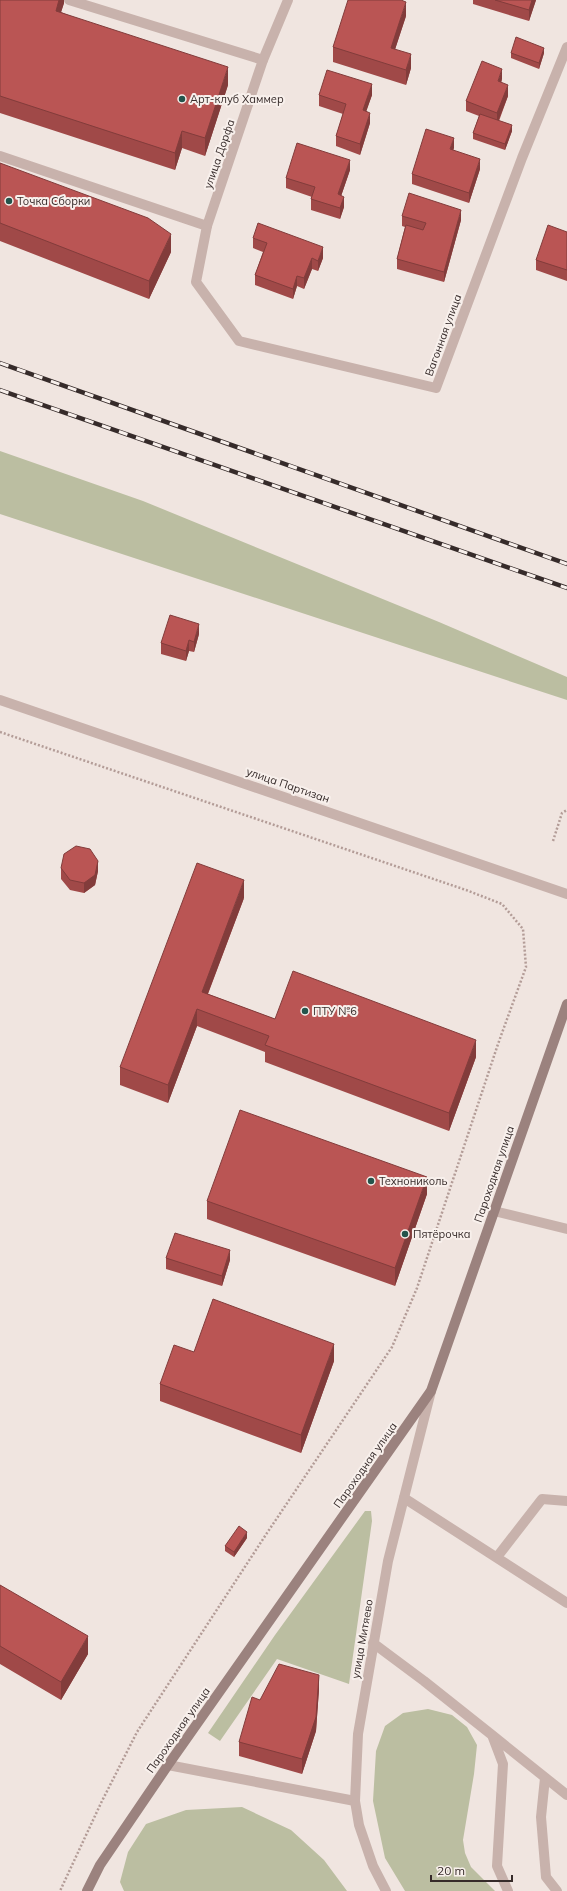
<svg xmlns="http://www.w3.org/2000/svg" width="567" height="1891" font-family="Mulish,sans-serif">
<style>
.green{fill:#bbbea1}
.lines{fill:none;stroke-linecap:round;stroke-linejoin:round}
.path{stroke:#b39c97;stroke-width:2.5;stroke-dasharray:2 2;stroke-linecap:butt}
.service{stroke:#c8b2ac;stroke-width:10}
.minor{stroke:#c8b2ac;stroke-width:10}
.secondary{stroke:#9b827e;stroke-width:10}
.rail-casing{stroke:#362b2a;stroke-width:4.5}
.rail{stroke:#f8f0ec;stroke-width:3;stroke-dasharray:9;stroke-linecap:butt}
.wall{fill:#a04948}
.shaded-wall{fill:#823c3b}
.building{fill:#ba5554;stroke:#823c3b}
.poi-dot{fill:#24544c;stroke:#f8f0ec;stroke-width:1.5}
.labels{text-anchor:middle;stroke-width:4;stroke-linejoin:round;paint-order:stroke}
.poi-label{font-size:11px;fill:#362b2a;stroke:#f8f0ec;text-anchor:start}
.street-label{font-size:11px;fill:#362b2a;stroke:#f8f0ec}
</style>
<rect width="100%" height="100%" fill="#f0e5e0"/>
<!-- green -->
<path class="green" d="M0 451 143 501 439 622 567 677V700L0 514Z
M365 1511H371L372 1521 349 1684 277 1659 220 1741 208 1733 275 1635Z
M428 1709 452 1715 467 1727 477 1745 474 1774 463 1840 465 1853 471 1867 495 1891H405L385 1858 373 1801 376 1751 385 1726 403 1713Z
M242 1807 291 1830 324 1860 347 1891H124L120 1882 128 1852 146 1824 186 1810Z"/>
<g class="lines">
<!-- path -->
<path class="path" d="M0 732 466 890 502 904 523 929 526 967 498 1044 417 1288 392 1347 267 1533 137 1732 101 1803 60 1891
M553 841 562 813 567 810"/>
<!-- service -->
<path class="service" d="M69 0 263 60
M0 156 207 226
M404 1498 567 1603
M497 1557 542 1499 567 1501
M373 1643 424 1681 492 1735 503 1764 497 1866 508 1891
M492 1735 567 1795
M168 1765 355 1801
M545 1778 541 1817 546 1877 557 1891"/>
<!-- minor -->
<path class="minor" d="M288 0 263 60 207 226 196 282 239 341 436 388 522 158 567 47
M0 700 567 894
M494 1211 567 1229
M386 1891 373 1866 359 1825 355 1801 358 1734 388 1561 431 1391"/>
<!-- secondary -->
<path class="secondary" d="M87 1891 100 1865 168 1765 431 1391 567 1004"/>
<!-- rail casing -->
<g class="rail-casing">
<path id="rail" d="M0 363 567 564
M0 390 567 588"/>
</g>
<!-- rail -->
<use href="#rail" class="rail"/>
</g>
<!-- wall -->
<path class="wall" d="M0 0H64V3L61 12 228 85 205 156 182 148 175 170 0 113Z
M473 0H536L529 21 473 4Z
M406 16 395 49 411 68 406 85 333 62V47Z
M511 53H544L539 69 511 58Z
M502 79 501 83 508 96 499 121 512 131 505 150 473 139V133L479 116 466 111V101Z
M319 95H372L366 111 370 123 360 155 336 146V136L343 114 319 106Z
M454 148 453 150 480 169 469 203 412 184V174Z
M0 163 171 252 149 299 0 241Z
M350 170 341 196 344 207 340 219 311 210V199L312 197 286 188V178Z
M402 216 461 220 444 282 397 269V259L405 227 402 226Z
M567 232V281L536 270V260Z
M253 238 323 258 318 271 312 269 304 289 297 286 293 299 255 285V275L263 252 253 248Z
M199 634 194 652 189 651 186 661 161 654V643Z
M61 868 98 871 95 885 84 893 70 890 61 879Z
M244 898 208 994 275 1019 476 1057 449 1131 265 1062V1052L197 1026 168 1103 120 1085V1067Z
M427 1194 395 1286 207 1219V1201Z
M166 1258 230 1260 222 1286 166 1269Z
M194 1352 334 1361 301 1453 160 1401V1384Z
M247 1538 234 1557 225 1551V1546Z
M0 1585 88 1654 61 1700 0 1664Z
M319 1689 316 1731 302 1774 239 1756V1742L260 1700Z"/>
<!-- shaded-wall -->
<path class="shaded-wall" d="M59 0H64V3L56 28V11Z
M532 0H536L529 21V10Z
M406 2V16L391 62V48Z
M544 48V53L539 69V63Z
M411 54V68L406 85V70Z
M228 67V85L205 156V138Z
M502 69V79L498 92V81Z
M372 84V95L363 121V110Z
M508 85V96L497 124V113Z
M370 113V123L360 155V144Z
M512 125V131L505 150V144Z
M182 131V148L175 170V153Z
M454 138V148L450 159V149Z
M480 159V169L469 203V193Z
M350 160V170L338 205V194Z
M344 197V207L340 219V208Z
M461 210V220L444 282V272Z
M171 234V252L149 299V281Z
M323 247V258L318 271V261Z
M312 258V269L304 289V278Z
M297 276V286L293 299V289Z
M199 624V634L194 652V642Z
M189 640V651L186 661V651Z
M98 861V871L95 885 84 893V883Z
M244 880V898L202 1009V992Z
M197 1009V1026L168 1103V1085Z
M476 1040V1057L449 1131V1113Z
M427 1177V1194L395 1286V1268Z
M230 1250V1260L222 1286V1276Z
M334 1344V1361L301 1453V1435Z
M247 1532V1538L234 1557V1552Z
M88 1636V1654L61 1700V1682Z
M319 1675V1689L316 1731 302 1774V1759Z"/>
<!-- building -->
<path class="building" d="M0 0H59L56 11 228 67 205 138 182 131 175 153 0 96Z
M348 0H401L406 2 391 48 411 54 406 70 333 47Z
M495 0H532L529 10Z
M516 37 544 48 539 63 511 53Z
M482 61 502 69 498 81 508 85 497 113 466 101Z
M327 70 372 84 363 110 370 113 360 144 336 136 346 104 319 95Z
M480 114 512 125 505 144 473 133Z
M426 129 454 138 450 149 480 159 469 193 412 174Z
M297 143 350 160 338 194 344 197 340 208 311 199 315 187 286 178Z
M0 163 148 218 171 234 149 281 0 223Z
M409 193 461 210 444 272 397 259 406 225 423 230 426 223 402 216Z
M258 223 323 247 318 261 312 258 304 278 297 276 293 289 255 275 267 243 253 238Z
M548 225 567 232V270L536 260Z
M170 615 199 624 194 642 189 640 186 651 161 643Z
M76 846 90 849 98 861 95 875 84 883 70 880 61 868 64 854Z
M197 863 244 880 202 992 275 1019 293 971 476 1040 449 1113 265 1045 269 1036 197 1009 168 1085 120 1067Z
M240 1110 427 1177 395 1268 207 1201Z
M175 1233 230 1250 222 1276 166 1258Z
M213 1299 334 1344 301 1435 160 1384 174 1345 194 1352Z
M239 1526 247 1532 234 1552 225 1546Z
M0 1585 88 1636 61 1682 0 1646Z
M279 1664 319 1675 316 1717 302 1759 239 1742 252 1697 260 1700Z"/>
<!-- markers -->
<g class="poi-dot">
<circle cx="182" cy="99" r="4"/>
<circle cx="9" cy="201" r="4"/>
<circle cx="305" cy="1011" r="4"/>
<circle cx="371" cy="1181" r="4"/>
<circle cx="405" cy="1234" r="4"/>
</g>
<g class="labels">
<!-- poi labels -->
<g class="poi-label">
<text x="190" y="103">Арт-клуб Хаммер</text>
<text x="17" y="205">Точка Сборки</text>
<text x="313" y="1015">ПТУ №6</text>
<text x="379" y="1185">Технониколь</text>
<text x="413" y="1238">Пятёрочка</text>
</g>
<!-- street labels -->
<g class="street-label">
<text transform="translate(219 154) rotate(-71)" y="4">улица Дорфа</text>
<text transform="translate(443 335) rotate(-70)" y="4">Вагонная улица</text>
<text transform="translate(288 785) rotate(19)" y="4">улица Партизан</text>
<text transform="translate(494 1174) rotate(-71)" y="4">Пароходная улица</text>
<text transform="translate(365 1465) rotate(-55)" y="4">Пароходная улица</text>
<text transform="translate(362 1639) rotate(-80)" y="4">улица Митяево</text>
<text transform="translate(178 1730) rotate(-55)" y="4">Пароходная улица</text>
</g>
</g>
<!-- scale -->
<path d="M431 1875v6h81v-6" fill="none" stroke="#362b2a" stroke-width="2"/>
<text x="437" y="1875" font-size="12" fill="#362b2a" stroke="#f8f0ec" stroke-width="3" paint-order="stroke">20 m</text>
</svg>
